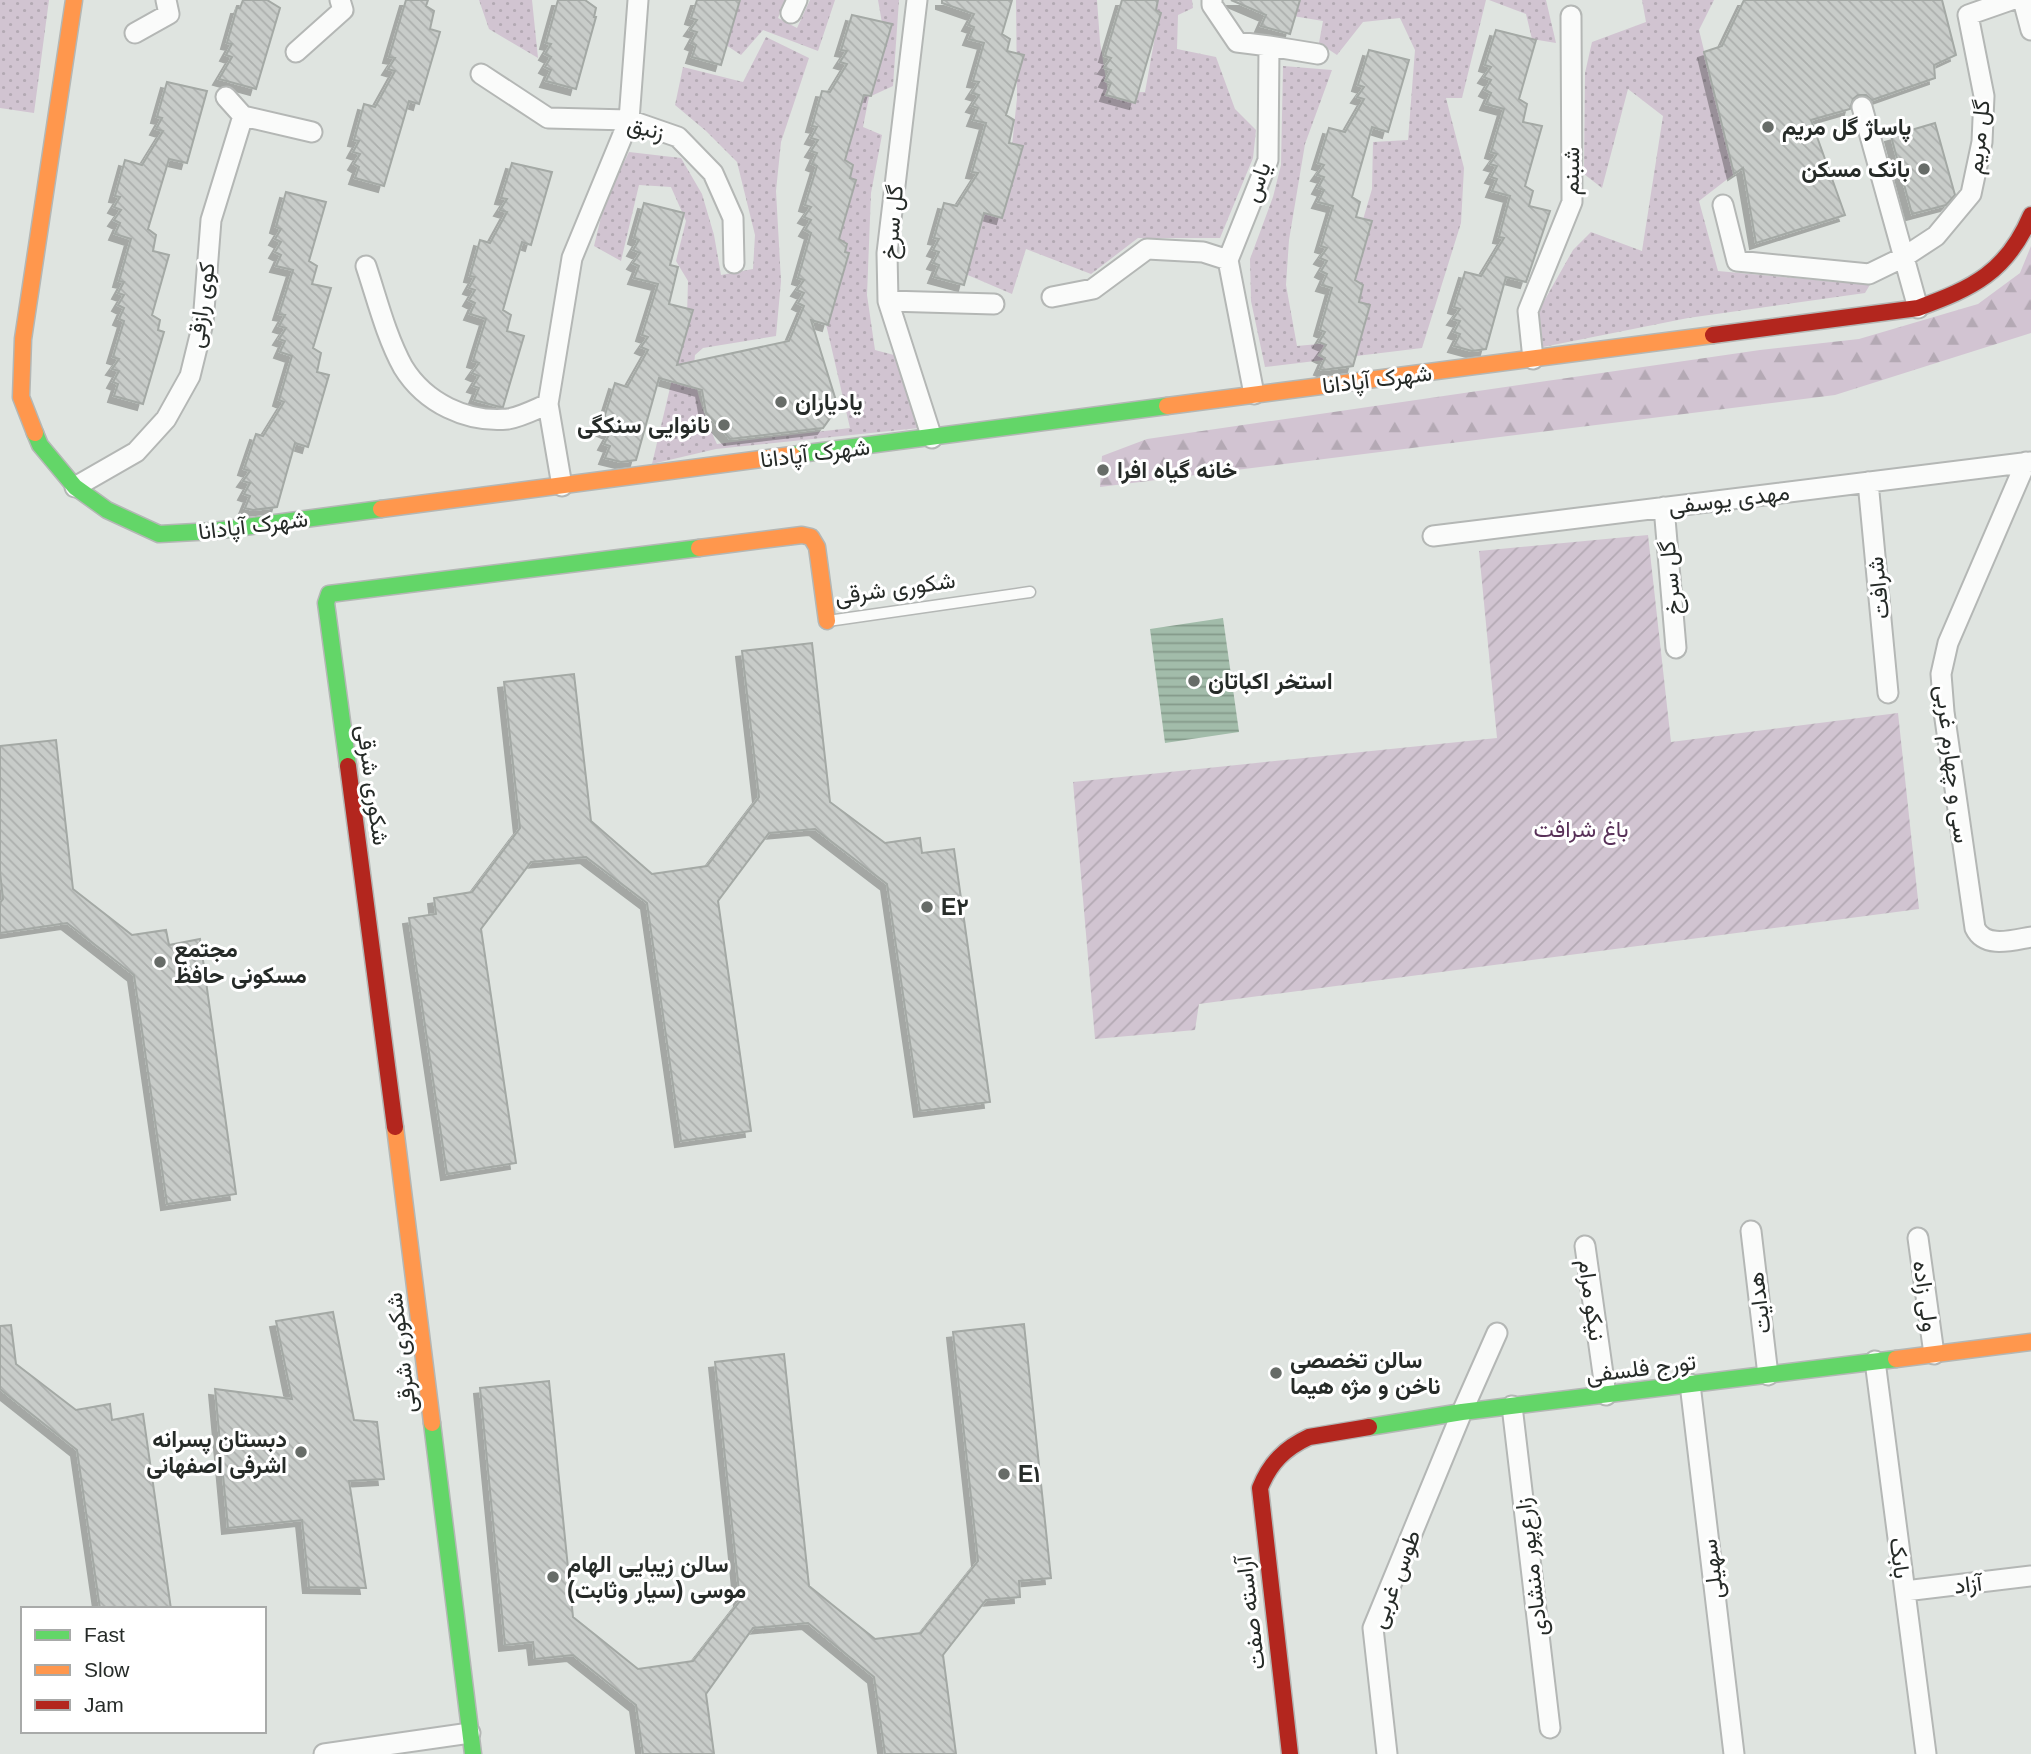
<svg xmlns="http://www.w3.org/2000/svg" width="2031" height="1754" font-family="Arial,Vazirmatn,sans-serif">
<style>
.grass{fill:url(#grass-dots)}
.forest{fill:url(#forest-firs)}
.garden{fill:url(#garden-furrows)}
.water{fill:url(#water-rules)}
.building{fill:url(#building-back-hatch);stroke:#a4a9a5;stroke-width:2;filter:url(#shadow)}
.lines{fill:none;stroke-linecap:round;stroke-linejoin:round}
.lane-casing{stroke:#b4b7b5;stroke-width:13}
.street-casing{stroke:#b4b7b5;stroke-width:23}
.fast-casing{stroke:#b4b7b5;stroke-width:19}
.slow-casing{stroke:#b4b7b5;stroke-width:19}
.jam-casing{stroke:#b4b7b5;stroke-width:19}
.lane{stroke:#fafbfa;stroke-width:10}
.street{stroke:#fafbfa;stroke-width:19}
.fast{stroke:#63d668;stroke-width:16}
.slow{stroke:#ff974d;stroke-width:16}
.jam{stroke:#b3261e;stroke-width:16}
.poi-dot{fill:#676c68;stroke:#fff;stroke-width:2.5}
.labels{text-anchor:middle;stroke-width:6;stroke-linejoin:round;paint-order:stroke}
.poi-label{font-size:23px;font-weight:bold;fill:#262b28;stroke:#fff;text-anchor:start}
.street-label{font-size:23px;fill:#262b28;stroke:#fff}
.park-label{font-size:23px;fill:#593259;stroke:#fff}
</style>
<defs>
<pattern id="grass-dots" width="8" height="8" patternUnits="userSpaceOnUse" patternTransform="scale(1.75)"><rect width="8" height="8" fill="#d1c4d1"/><path d="M2 2h.1M6 6h.1" fill="none" stroke="#b3a9b3" stroke-width="1.8" stroke-linecap="round"/></pattern>
<pattern id="forest-firs" width="22" height="20" patternUnits="userSpaceOnUse" patternTransform="scale(1.75)"><rect width="22" height="20" fill="#d2c4d2"/><path d="M5 1l3.5 6h-7zM16 11l3.5 6h-7z" fill="#b4a9b4"/></pattern>
<pattern id="garden-furrows" width="10" height="10" patternUnits="userSpaceOnUse" patternTransform="scale(1.75)"><rect width="10" height="10" fill="#d1c4d1"/><path d="M-1 1l2-2M0 10L10 0M9 11l2-2" fill="none" stroke="#b3a9b3"/></pattern>
<pattern id="water-rules" width="6" height="5" patternUnits="userSpaceOnUse" patternTransform="scale(1.75)"><rect width="6" height="5" fill="#a2bcaa"/><path d="M0 2.5h6" fill="none" stroke="#84998a"/></pattern>
<pattern id="building-back-hatch" width="6" height="6" patternUnits="userSpaceOnUse" patternTransform="scale(1.75)"><rect width="6" height="6" fill="#c8ccc9"/><path d="M-1 5l2 2M0 0l6 6M5-1l2 2" fill="none" stroke="#acafad"/></pattern>
<filter id="shadow"><feDropShadow dx="-6" dy="6" stdDeviation="0" flood-color="#0004"/></filter>
</defs>
<rect width="100%" height="100%" fill="#dfe4e0"/>
<!-- grass -->
<path class="grass" d="M0 0H49L34 113 0 108Z
M479 0H532L538 58 489 29Z
M741 0H785L778 18 797 28 810 0H835L818 51 763 30 741 55 714 37Z
M878 0H899L893 86 869 97 863 127 882 135 871 193 867 295 875 350 894 355 919 428 716 449 652 464 687 316 688 281 676 261 686 221 671 187 639 185 621 261 594 246 605 201 629 152 681 158 702 194 714 235 721 275 753 269 755 235 737 162 706 131 675 105 683 67 743 82 766 37 809 58 781 142 776 191 781 281 776 336 703 348 695 355C691 385 705 417 717 444L850 428 826 324 839 270 838 132 882 23Z
M1016 0H1097L1100 42 1108 93 1145 92 1156 31V0H1192L1193 8 1178 15 1177 49 1216 57 1235 109 1256 130 1253 158 1220 238H1138L1091 274 1026 249 1012 294 956 270 1011 155 1017 98Z
M1300 0H1486L1462 98H1446L1464 168 1461 223 1422 348 1265 367 1251 301 1250 259 1273 197 1281 165 1283 66 1332 70 1305 144 1289 240 1286 285 1297 346 1350 341 1347 274 1372 189 1373 142 1408 140 1415 50 1400 18 1363 22 1337 55 1319 43 1323 21 1293 16Z
M1489 0H1546L1556 43 1532 39 1526 14Z
M1642 0H1714L1699 30 1734 174 1699 201 1718 271 1837 282 1871 283 1865 293 1688 318 1543 347 1539 310 1573 250 1591 232 1642 251 1663 116 1628 89 1602 188 1584 174 1585 73 1592 42 1646 22Z"/>
<!-- forest -->
<path class="forest" d="M2031 246V333L1835 395 1100 487 1102 456 1147 439 1760 350 1859 339 1978 304 2020 273Z"/>
<!-- garden -->
<path class="garden" d="M1648 535 1671 742 1898 713 1919 909 1199 1004 1195 1030 1095 1039 1073 782 1497 738 1479 551Z"/>
<!-- water -->
<path class="water" d="M1223 618 1239 732 1165 743 1150 629Z"/>
<!-- building -->
<path class="building" d="M243 0H267L280 8 256 89 219 79 232 57 226 55 232 44 227 43 237 8H240Z
M406 0H428L426 6 434 11 430 29 440 32 419 104 409 101 384 186 355 178 359 167 354 164 360 154 353 152 359 141 354 140 364 104 375 107 395 71 388 69 395 58 389 57Z
M558 0H585L596 8 594 17H596L576 89 546 81 551 70 545 67 551 57 545 54 551 44 546 43Z
M697 0H740L721 65 692 57 696 45 691 43 697 32 690 30 697 20 691 18Z
M942 0H1012L1002 34 1010 39 1007 51 1024 55 1006 115 1014 120 1009 143 1023 146 1002 218 984 213 964 285 934 277 939 265 933 263 939 252 933 250 939 239 934 238 944 203 957 206 978 173 972 172 986 123 973 120 978 108 972 106 979 95 972 93 979 82 973 81 984 43 969 39 974 27 968 25 974 14 942 3Z
M1122 0H1158L1156 10 1161 13 1135 103 1106 95 1111 83 1105 81 1111 70 1104 68 1111 58 1105 56Z
M1231 0H1300L1290 34 1261 26 1266 15Z
M1744 0H1942L1956 55 1934 65 1935 78 1872 100 1866 95H1858L1853 99 1850 109 1811 120 1845 215 1756 243 1743 168 1734 174 1704 52 1722 46Z
M852 15 892 24 871 96 864 95 845 160 853 165 850 178 856 180 839 239 847 244 845 252 849 253 828 325 811 320 838 407 823 428 730 439 706 413 702 390 659 378 636 460 621 462 605 458 610 446 604 444 610 433 603 430 610 420 604 418 615 383 627 387 648 350 641 347 648 337 642 335 658 284 634 278 639 266 633 263 640 253 633 250 639 240 634 238 644 203 684 213 670 265 678 267 669 304 693 310 677 365 789 341 804 306 798 303 804 293 797 290 804 280 798 278 811 233 805 230 811 220 804 217 811 207 805 205 817 166 812 164 817 153 811 151 818 140 811 138 817 127 812 126 822 91 830 92 847 64 840 62 847 51 841 50Z
M1496 30 1536 40 1519 99 1527 104 1523 122 1542 126 1525 186 1533 191 1529 206 1550 211 1526 282 1506 277 1486 349 1472 351 1454 346 1460 334 1454 332 1460 321 1453 319 1460 309 1454 307 1465 272 1481 276 1504 238 1499 237 1510 196 1492 191 1497 179 1491 177 1497 166 1490 164 1497 154 1491 152 1504 109 1486 104 1491 93 1485 90 1491 80 1484 77 1491 67 1485 65Z
M1369 50 1409 60 1388 132 1372 127 1352 197 1360 202 1356 217 1372 221 1355 280 1363 285 1359 302 1370 305 1353 366 1323 370 1320 369 1325 358 1319 355 1326 345 1319 342 1325 332 1320 330 1332 288 1322 285 1327 274 1321 271 1327 261 1320 258 1327 248 1321 246 1333 206 1318 202 1324 190 1318 188 1324 177 1317 175 1324 165 1318 163 1329 128 1345 132 1364 99 1357 97 1364 87 1358 85Z
M167 82 207 91 187 163 169 159 148 229 156 235 153 251 169 255 152 315 160 320 158 330 164 332 143 404 114 396 118 384 113 382 119 371 112 369 119 359 113 357 124 321 119 319 124 308 118 305 124 295 118 293 124 282 119 281 131 239 115 234 120 223 114 220 121 210 114 207 120 197 115 196 125 160 142 165 163 131 156 129 162 118 157 117Z
M1935 123 1955 195 1946 205 1912 214 1891 136Z
M512 163 552 172 531 245 522 242 503 310 511 315 507 331 524 336 503 407H500L474 400 479 388 473 386 479 376 472 373 479 363 473 361 486 319 470 314 475 303 469 300 475 290 469 288 475 277 470 276 480 240 490 243 507 212 500 210 507 199 501 198Z
M286 192 326 202 309 261 317 266 312 284 331 288 313 348 321 353 317 372 329 375 308 447 295 443 277 507 253 510 245 508 250 496 244 494 250 483 243 481 250 471 244 469 256 434 263 436 284 402 279 400 292 356 280 352 285 341 279 339 286 328 279 326 285 315 279 314 293 270 276 266 281 255 275 252 281 242 275 239 281 229 276 227Z
M812 643 830 802 885 843 920 838 922 853 954 849 990 1102 920 1111 887 884 815 829 769 833 718 901 751 1131 681 1141 647 903 586 857 531 862 481 929 516 1163 447 1174 409 918 436 914 434 898 472 892 520 828 504 682 574 674 591 821 652 874 707 866 759 797 742 651Z
M56 740 73 889 132 935 166 930 169 945 200 939 236 1194 167 1204 134 975 67 923 0 933V903L3 899 0 872V746Z
M333 1312 354 1420 377 1422 384 1479 349 1481 366 1588 309 1587 302 1520 228 1528 215 1389 292 1399 276 1321Z
M1024 1324 1051 1578 1019 1581 1020 1597 986 1600 943 1655 956 1754H885L874 1677 808 1623 753 1628 706 1694 714 1754H643L636 1705 573 1655 535 1659 533 1642 505 1645 480 1388 549 1381 573 1617 638 1669 693 1661 740 1601 715 1362 784 1354 809 1586 875 1639 921 1633 978 1561 953 1332Z
M11 1325 16 1364 76 1410 110 1404 112 1420 143 1414 171 1609H100L77 1450 0 1389V1326Z"/>
<g class="lines">
<!-- lane casing -->
<g class="lane-casing">
<path id="lane" d="M828 621 1030 592"/>
</g>
<!-- street casing -->
<g class="street-casing">
<path id="street" d="M917 0 887 253 888 301 932 438
M1212 0V5L1237 42 1269 46 1268 160 1228 260 1254 394
M2023 0 2031 30
M791 13 797 0
M135 33 169 14 166 0
M1269 46 1318 54
M296 52 343 10 340 0
M481 74 548 118 629 120 678 137 713 173 733 218 734 263
M226 97 243 116 312 132
M1862 107 1918 308
M1723 205 1737 261 1869 274 1904 257 1936 236 1971 194 1982 142 1984 96 1968 15 2011 0
M366 266C377 299 386 336 403 367 425 403 467 423 508 419 521 417 536 409 548 404L572 258 629 120 638 0
M1052 297 1093 289 1147 249 1203 252 1228 260
M888 301 994 304
M1533 359 1528 311 1572 202 1571 16
M548 404 562 486
M2026 462 1948 643 1941 674 1944 712 1975 928C1985 949 2013 940 2031 937
M1868 482 1888 693
M75 487 136 452 166 419 190 376 203 323 211 220 243 116
M1664 507 1676 648
M1433 536 2031 462
M1751 1231 1768 1375
M1918 1238 1934 1354
M1585 1246 1606 1395
M1875 1361 1926 1754
M1690 1384 1734 1754
M1512 1406 1550 1728
M1905 1591 2031 1576
M324 1754 470 1733
M1387 1754 1373 1628 1462 1412 1497 1333"/>
</g>
<!-- fast casing -->
<g class="fast-casing">
<path id="fast" d="M35 433 40 445 75 487 107 510 159 534 214 531 381 509
M792 455 1167 406
M348 766 326 603 329 594 699 548
M432 1423 473 1754
M1369 1427 1462 1412 1896 1359"/>
</g>
<!-- slow casing -->
<g class="slow-casing">
<path id="slow" d="M1167 406 1713 335
M35 433 21 397 23 339 74 0
M381 509 792 455
M699 548 802 535 811 537 817 547 827 621
M395 1127 432 1423
M1896 1359 2031 1342"/>
</g>
<!-- jam casing -->
<g class="jam-casing">
<path id="jam" d="M1713 335 1918 308C1973 288 2007 272 2031 215
M348 766 395 1127
M1290 1754 1260 1488C1270 1463 1285 1448 1309 1437L1369 1427"/>
</g>
<!-- lane -->
<use href="#lane" class="lane"/>
<!-- street -->
<use href="#street" class="street"/>
<!-- fast -->
<use href="#fast" class="fast"/>
<!-- slow -->
<use href="#slow" class="slow"/>
<!-- jam -->
<use href="#jam" class="jam"/>
</g>
<!-- markers -->
<g class="poi-dot">
<circle cx="1768" cy="127" r="7"/>
<circle cx="1924" cy="169" r="7"/>
<circle cx="781" cy="402" r="7"/>
<circle cx="724" cy="425" r="7"/>
<circle cx="1103" cy="470" r="7"/>
<circle cx="1194" cy="681" r="7"/>
<circle cx="927" cy="907" r="7"/>
<circle cx="160" cy="962" r="7"/>
<circle cx="1276" cy="1373" r="7"/>
<circle cx="301" cy="1452" r="7"/>
<circle cx="1004" cy="1474" r="7"/>
<circle cx="553" cy="1577" r="7"/>
</g>
<g class="labels">
<!-- poi labels -->
<g class="poi-label">
<text x="1782" y="135">پاساژ گل مریم</text>
<text x="1910" y="177" text-anchor="end">بانک مسکن</text>
<text x="795" y="410">یادیاران</text>
<text x="710" y="433" text-anchor="end">نانوایی سنکگی</text>
<text x="1117" y="478">خانه گیاه افرا</text>
<text x="1208" y="689">استخر اکباتان</text>
<text x="941" y="915">E۲</text>
<text x="174" y="957">مجتمع<tspan x="174" dy="26">مسکونی حافظ</tspan></text>
<text x="1290" y="1368">سالن تخصصی<tspan x="1290" dy="26">ناخن و مژه هیما</tspan></text>
<text x="287" y="1447" text-anchor="end">دبستان پسرانه<tspan x="287" dy="26">اشرفی اصفهانی</tspan></text>
<text x="1018" y="1482">E۱</text>
<text x="567" y="1572">سالن زیبایی الهام<tspan x="567" dy="26">موسی (سیار وثابت)</tspan></text>
</g>
<!-- street labels -->
<g class="street-label">
<text transform="translate(646 128) rotate(15)" y="8">زنبق</text>
<text transform="translate(1978 137) rotate(-84)" y="8">گل مریم</text>
<text transform="translate(1571 171) rotate(-89)" y="8">شبنم</text>
<text transform="translate(1257 182) rotate(-71)" y="8">یاس</text>
<text transform="translate(892 222) rotate(-85)" y="8">گل سرخ</text>
<text transform="translate(201 305) rotate(-82)" y="8">کوی رازقی</text>
<text transform="translate(1377 379) rotate(-7)" y="8">شهرک آپادانا</text>
<text transform="translate(815 453) rotate(-7)" y="8">شهرک آپادانا</text>
<text transform="translate(1729 499) rotate(-7)" y="8">مهدی یوسفی</text>
<text transform="translate(253 525) rotate(-7)" y="8">شهرک آپادانا</text>
<text transform="translate(1670 578) rotate(-95)" y="8">گل سرخ</text>
<text transform="translate(895 588) rotate(-8)" y="8">شکوری شرقی</text>
<text transform="translate(1878 588) rotate(-96)" y="8">شرافت</text>
<text transform="translate(1953 764) rotate(83)" y="8">سی و چهارم غربی</text>
<text transform="translate(373 785) rotate(82)" y="8">شکوری شرقی</text>
<text transform="translate(1926 1296) rotate(82)" y="8">ولی زاده</text>
<text transform="translate(1592 1300) rotate(82)" y="8">نیکو مرام</text>
<text transform="translate(1759 1303) rotate(-97)" y="8">هدایت</text>
<text transform="translate(401 1353) rotate(-97)" y="8">شکوری شرقی</text>
<text transform="translate(1641 1368) rotate(-7)" y="8">تورج فلسفی</text>
<text transform="translate(1900 1558) rotate(83)" y="8">بابک</text>
<text transform="translate(1531 1567) rotate(-97)" y="8">زارع‌پور منشادی</text>
<text transform="translate(1712 1569) rotate(-97)" y="8">سهیلی</text>
<text transform="translate(1395 1579) rotate(-69)" y="8">طوس غربی</text>
<text transform="translate(1968 1584) rotate(-7)" y="8">آزاد</text>
<text transform="translate(1250 1613) rotate(-97)" y="8">آراسته صفت</text>
</g>
<!-- park labels -->
<g class="park-label">
<text x="1581" y="837">باغ شرافت</text>
</g>
</g>
<!-- legend -->
<rect x="21" y="1607" width="245" height="126" fill="#ffffff" stroke="#a8aaa9" stroke-width="2"/>
<rect x="35" y="1630" width="35" height="10" fill="#63d668" stroke="#a8aaa9" stroke-width="2"/>
<text x="84" y="1642" font-size="21" fill="#262b28">Fast</text>
<rect x="35" y="1665" width="35" height="10" fill="#ff974d" stroke="#a8aaa9" stroke-width="2"/>
<text x="84" y="1677" font-size="21" fill="#262b28">Slow</text>
<rect x="35" y="1700" width="35" height="10" fill="#b3261e" stroke="#a8aaa9" stroke-width="2"/>
<text x="84" y="1712" font-size="21" fill="#262b28">Jam</text>
</svg>
